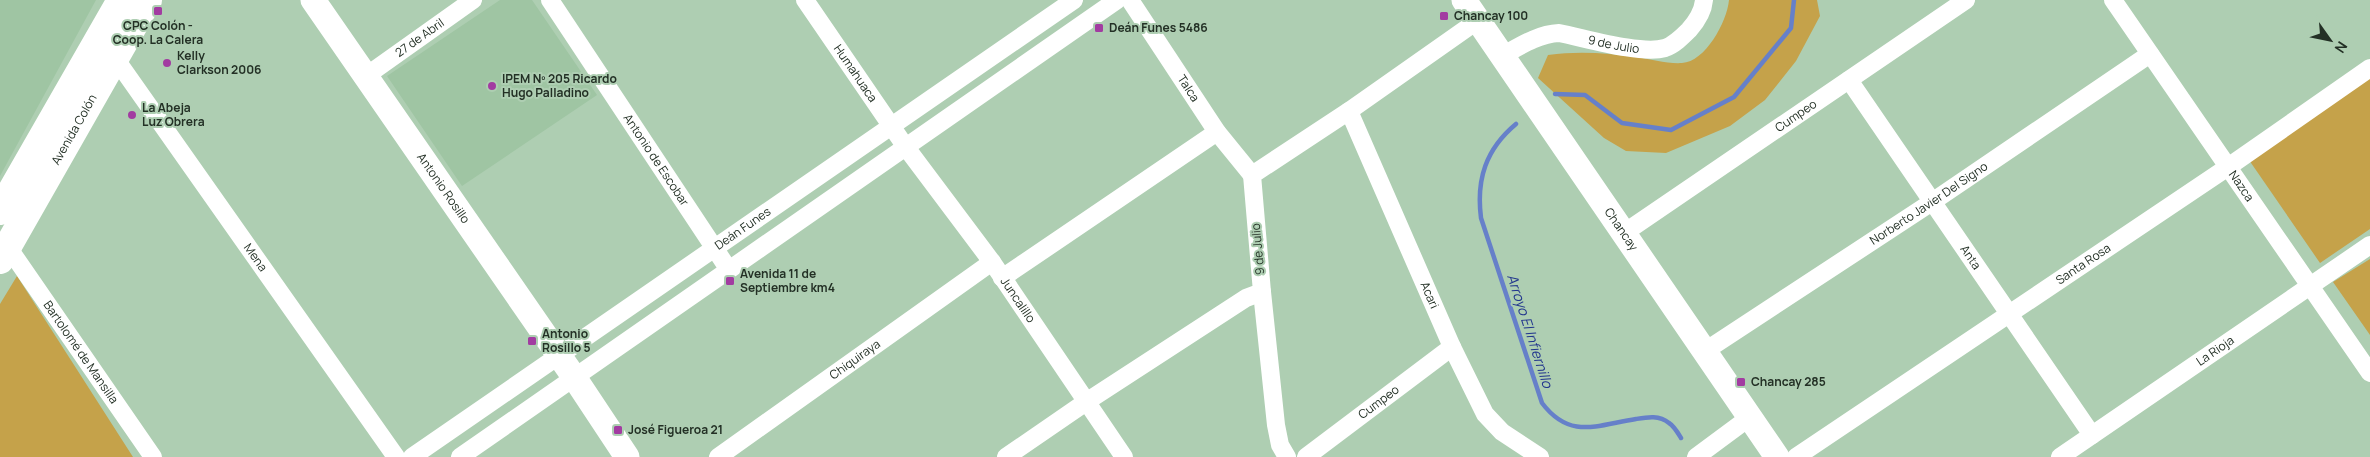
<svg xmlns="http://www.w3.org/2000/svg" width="2370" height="457" font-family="Manrope,sans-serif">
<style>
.built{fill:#9fc5a3}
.green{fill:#c5a24a}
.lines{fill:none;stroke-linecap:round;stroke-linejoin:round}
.stream{stroke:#6680c9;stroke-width:4.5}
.minor{stroke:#fff;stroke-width:18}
.secondary{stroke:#fff;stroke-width:25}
.primary{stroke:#fff;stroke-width:28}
.poi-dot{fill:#a23ca1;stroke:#aeceb2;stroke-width:2}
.labels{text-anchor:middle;stroke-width:4;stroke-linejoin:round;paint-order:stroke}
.poi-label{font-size:12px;font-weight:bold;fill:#233025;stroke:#aeceb2;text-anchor:start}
.street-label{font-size:12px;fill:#233025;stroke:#aeceb2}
.water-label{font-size:14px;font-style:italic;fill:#22368d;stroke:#aeceb2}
</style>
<rect width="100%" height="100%" fill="#aeceb2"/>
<!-- built -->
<path class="built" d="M0 0H96L0 176Z
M500 0H532L597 95 462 186 387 76Z"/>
<!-- green -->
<path class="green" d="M1729 0H1817L1820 16 1796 61 1765 100 1730 126 1666 153 1626 151 1604 138 1538 78 1548 55C1578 51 1607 53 1636 57 1650 59 1668 64 1682 63 1705 62 1727 22 1729 0Z
M2370 76V229L2320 263 2249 160Z
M2370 259V335L2333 282Z
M17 276 133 457H0V304Z"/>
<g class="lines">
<!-- stream -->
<path class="stream" d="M1555 94 1585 95 1622 123 1671 130 1734 97 1791 28 1794 0
M1516 124C1486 149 1476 179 1481 218L1542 403C1570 440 1597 425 1636 419 1648 417 1659 415 1669 423 1674 426 1678 433 1681 438"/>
<!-- minor -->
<g class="minor">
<path id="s1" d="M550 0 729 270"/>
<path id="s2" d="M805 0 905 146 992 262 1124 457"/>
<path id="s3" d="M1130 0 1217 132 1252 175"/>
<path id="s4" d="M2113 0 2370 373"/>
<path id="s5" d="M1502 56C1520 46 1538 34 1559 33 1585 38 1641 55 1665 48 1674 45 1682 37 1689 30 1697 21 1703 12 1704 0"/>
<path id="s6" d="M115 58 396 457"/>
<path id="s7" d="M366 76 473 0"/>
<path id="s8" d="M1849 80 2092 435"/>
<path id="s9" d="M1349 111 1452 347 1485 414 1502 432 1540 457"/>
<path id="s10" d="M1624 233 1966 0"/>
<path id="s11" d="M8 247 153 457"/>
<path d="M1002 278 1217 132"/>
<path d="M1262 292 1276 425 1280 445 1287 457"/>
<path id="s12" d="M1705 351 1932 202 2150 54"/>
<path id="s13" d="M412 457 1074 0"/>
<path d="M460 457 1117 0"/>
<path id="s14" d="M718 457 992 262"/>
<path d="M1006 457 1086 402 1246 298 1262 292 1252 175 1349 111 1477 21"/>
<path id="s15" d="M1306 457 1452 347"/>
<path d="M1696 457 1750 417"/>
<path id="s16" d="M1796 457 2228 167 2370 68"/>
<path id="s17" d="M2060 457 2370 245"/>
</g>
<!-- secondary -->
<g class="secondary">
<path id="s18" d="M313 0 574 377 627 457"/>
<path id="s19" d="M1464 0 1777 457"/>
</g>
<!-- primary -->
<g class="primary">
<path d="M0 211 121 0"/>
<path id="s20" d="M0 260 148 0"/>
</g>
</g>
<!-- markers -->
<g class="poi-dot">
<rect x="153" y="6" width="10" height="10" rx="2.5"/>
<rect x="1439" y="11" width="10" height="10" rx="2.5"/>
<rect x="1094" y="23" width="10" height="10" rx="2.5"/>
<circle cx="167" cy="63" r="5"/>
<circle cx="492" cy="86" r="5"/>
<circle cx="132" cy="115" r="5"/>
<rect x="725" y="276" width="10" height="10" rx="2.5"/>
<rect x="527" y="336" width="10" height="10" rx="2.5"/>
<rect x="1736" y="377" width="10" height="10" rx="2.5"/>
<rect x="613" y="425" width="10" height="10" rx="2.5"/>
</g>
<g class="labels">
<!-- poi labels -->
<g class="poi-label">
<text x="1454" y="20">Chancay 100</text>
<text x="158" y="30" text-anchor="middle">CPC Colón -<tspan x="158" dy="14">Coop. La Calera</tspan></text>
<text x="1109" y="32">Deán Funes 5486</text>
<text x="177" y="60">Kelly<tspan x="177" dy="14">Clarkson 2006</tspan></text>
<text x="502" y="83">IPEM Nº 205 Ricardo<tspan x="502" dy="14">Hugo Palladino</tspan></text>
<text x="142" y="112">La Abeja<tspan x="142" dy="14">Luz Obrera</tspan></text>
<text x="740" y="278">Avenida 11 de<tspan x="740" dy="14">Septiembre km4</tspan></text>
<text x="542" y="338">Antonio<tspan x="542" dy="14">Rosillo 5</tspan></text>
<text x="1751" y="386">Chancay 285</text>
<text x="628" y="434">José Figueroa 21</text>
</g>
<!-- street labels -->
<g class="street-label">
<text dy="4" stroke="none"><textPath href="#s7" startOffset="66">27 de Abril</textPath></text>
<text dy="4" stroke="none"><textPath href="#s5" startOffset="118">9 de Julio</textPath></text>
<text dy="4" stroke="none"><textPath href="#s2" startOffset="89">Humahuaca</textPath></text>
<text dy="4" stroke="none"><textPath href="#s3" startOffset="106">Talca</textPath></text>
<text dy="4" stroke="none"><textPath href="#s10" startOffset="208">Cumpeo</textPath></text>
<text dy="4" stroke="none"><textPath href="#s20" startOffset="150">Avenida Colón</textPath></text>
<text dy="4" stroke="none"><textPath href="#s1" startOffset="192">Antonio de Escobar</textPath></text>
<text dy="4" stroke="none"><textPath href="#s4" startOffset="226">Nazca</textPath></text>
<text dy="4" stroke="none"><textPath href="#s18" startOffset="229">Antonio Rosillo</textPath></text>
<text dy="4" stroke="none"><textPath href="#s12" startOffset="268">Norberto Javier Del Signo</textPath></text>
<text dy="4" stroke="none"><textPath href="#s19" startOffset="278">Chancay</textPath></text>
<text dy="4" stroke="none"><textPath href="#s13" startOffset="402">Deán Funes</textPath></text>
<text transform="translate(1258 249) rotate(-95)" y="4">9 de Julio</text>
<text dy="4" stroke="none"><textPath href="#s6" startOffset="244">Mena</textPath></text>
<text dy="4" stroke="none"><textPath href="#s8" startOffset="215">Anta</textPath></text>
<text dy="4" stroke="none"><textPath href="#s16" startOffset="346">Santa Rosa</textPath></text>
<text dy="4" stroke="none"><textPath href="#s9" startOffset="201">Acari</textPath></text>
<text dy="4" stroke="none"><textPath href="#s2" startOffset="368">Juncalillo</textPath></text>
<text dy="4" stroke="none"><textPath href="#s17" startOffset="188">La Rioja</textPath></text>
<text dy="4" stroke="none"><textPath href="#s11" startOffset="128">Bartolomé de Mansilla</textPath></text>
<text dy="4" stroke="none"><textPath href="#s14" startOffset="168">Chiquiraya</textPath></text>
<text dy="4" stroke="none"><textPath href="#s15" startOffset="91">Cumpeo</textPath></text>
</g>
<!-- water labels -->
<g class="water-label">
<text transform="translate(1530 331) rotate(72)" y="5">Arroyo El Infiernillo</text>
</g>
</g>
<!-- north arrow -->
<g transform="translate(2330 40) rotate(123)" stroke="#aeceb2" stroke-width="4" paint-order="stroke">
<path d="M0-4L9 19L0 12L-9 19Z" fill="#233025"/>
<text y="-8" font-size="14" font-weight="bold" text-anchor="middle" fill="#233025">N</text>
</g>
</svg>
